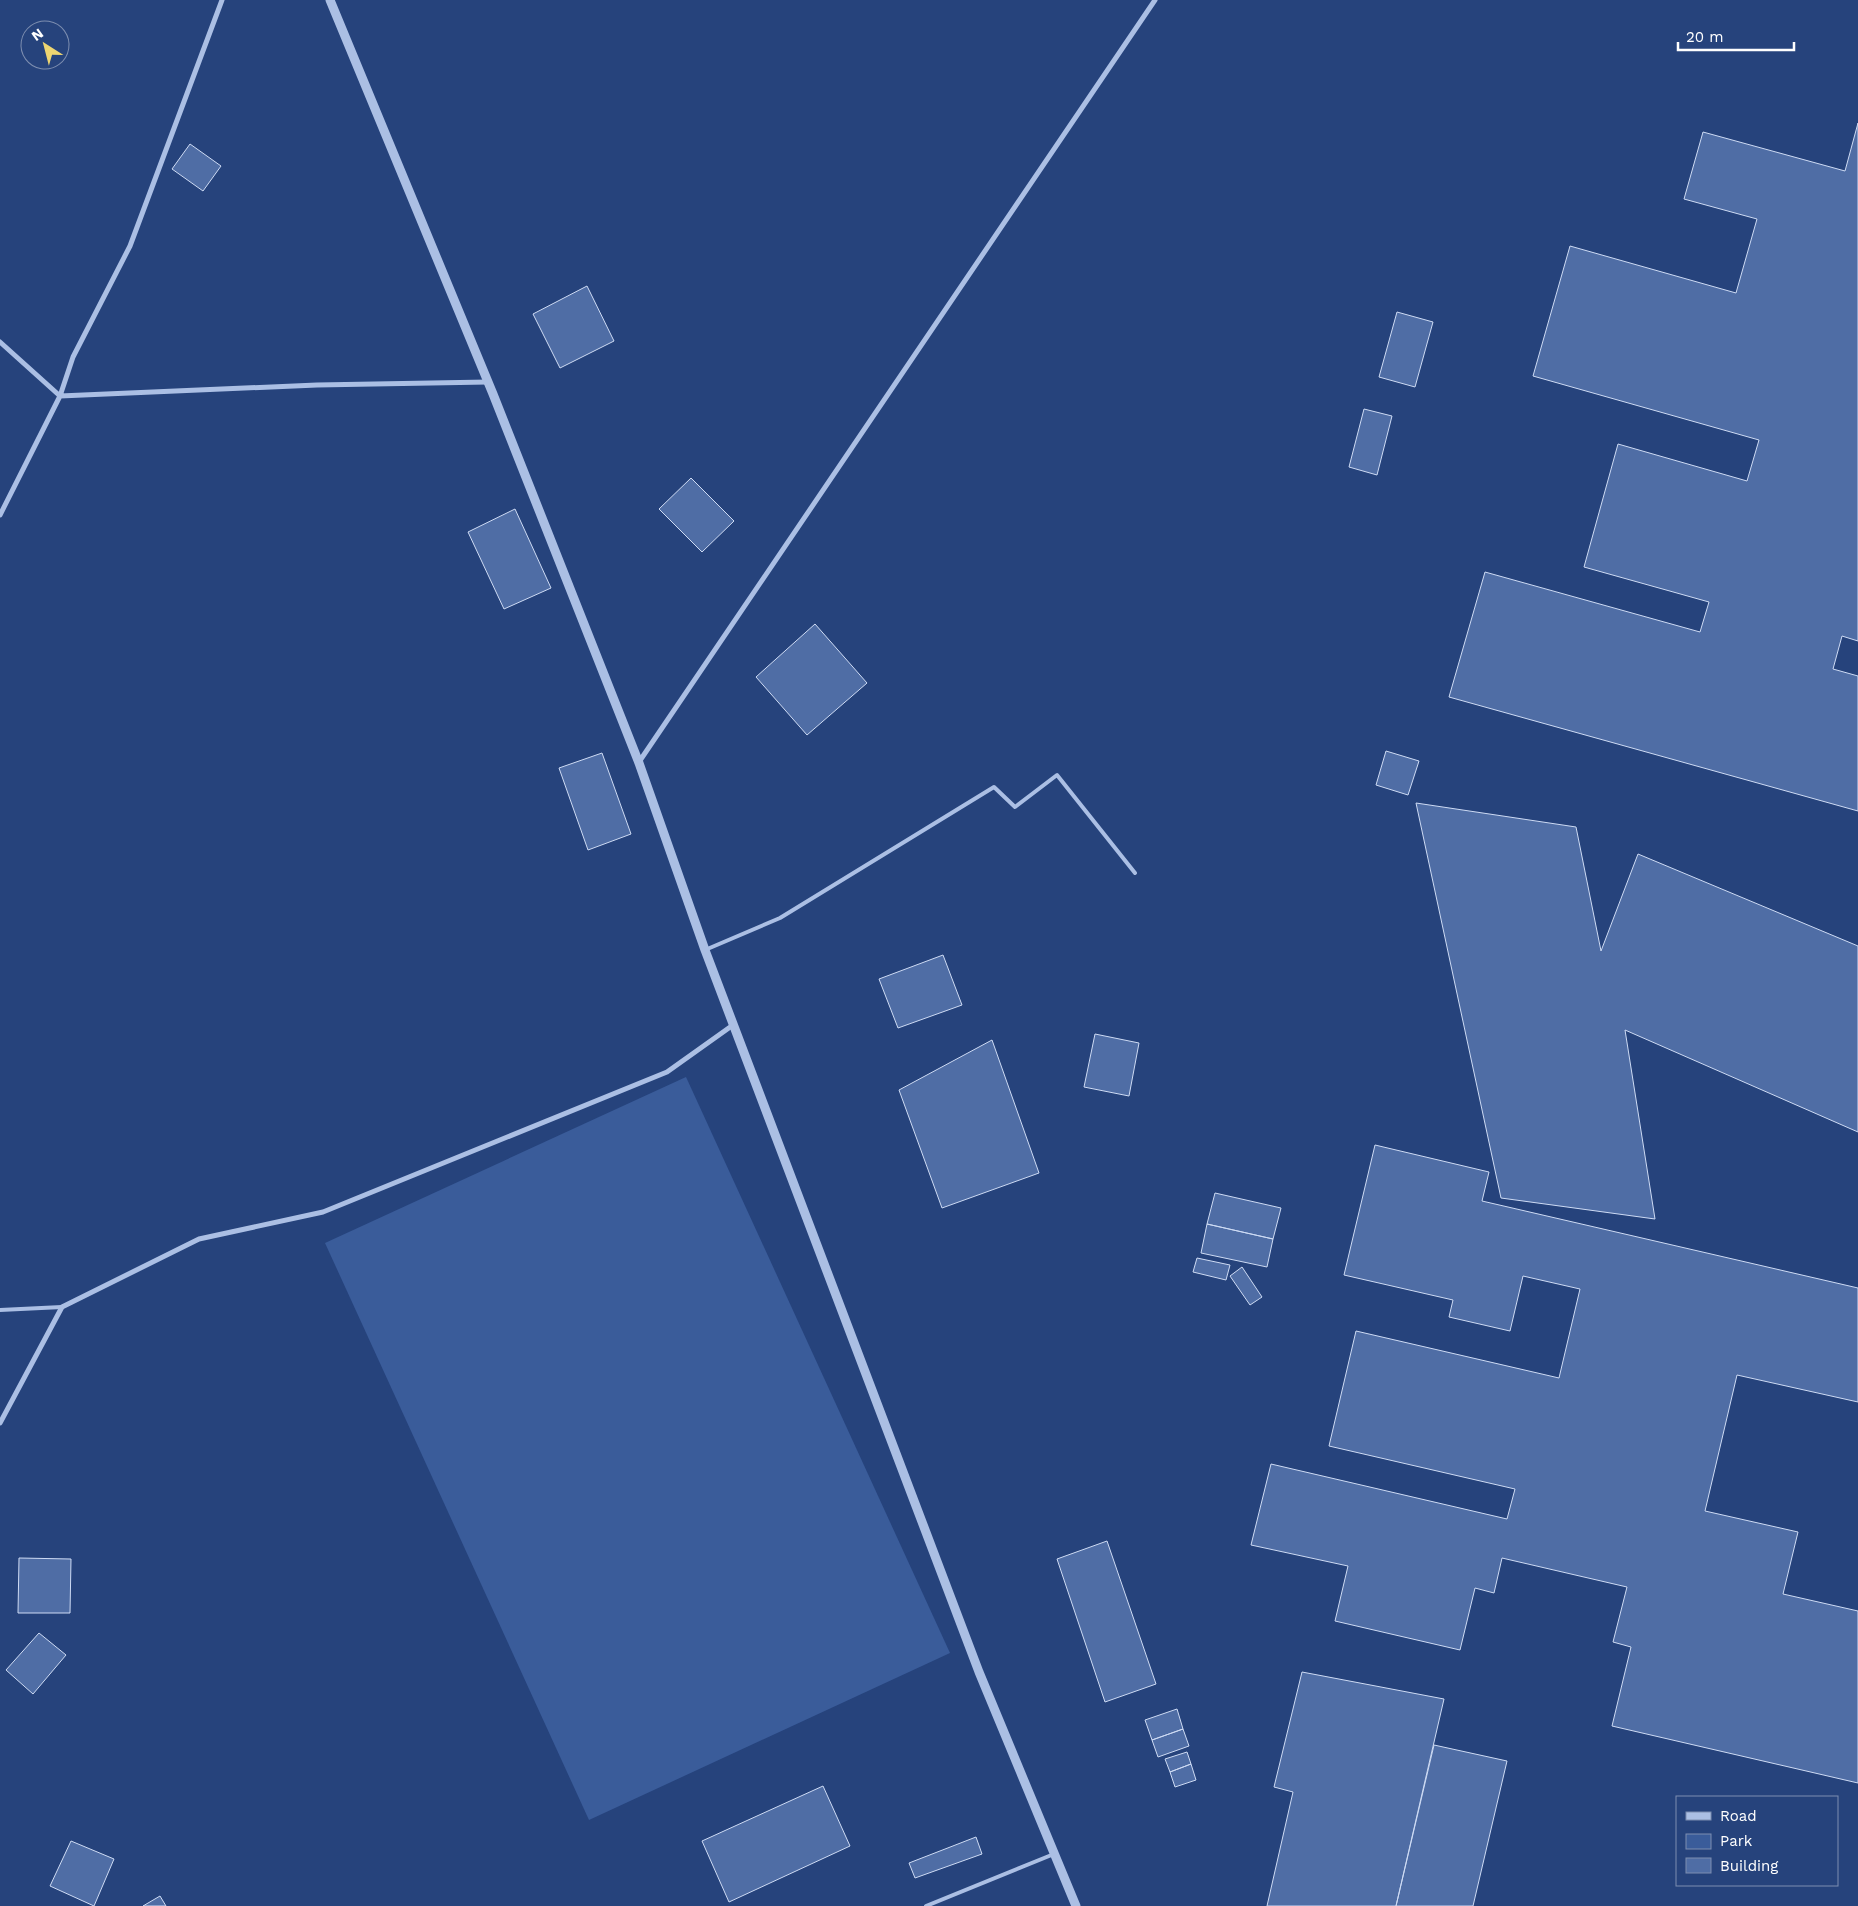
<svg xmlns="http://www.w3.org/2000/svg" width="1858" height="1906" font-family="'Work Sans',sans-serif">
<style>
.green{fill:#3a5c9a}
.building{fill:#4f6da5;stroke:#cedbf4}
.lines{fill:none;stroke-linecap:round;stroke-linejoin:round}
.service{stroke:#abbfe4;stroke-width:4}
.minor{stroke:#abbfe4;stroke-width:5}
.tertiary{stroke:#abbfe4;stroke-width:9}
</style>
<rect width="100%" height="100%" fill="#26437c"/>
<!-- green -->
<path class="green" d="M686 1077 950 1653 589 1820 325 1243Z"/>
<!-- building -->
<path class="building" d="M1858 123V641L1842 636 1833 669 1858 676V811L1449 697 1485 572 1700 632 1709 602 1584 567 1618 444 1747 481 1759 440 1533 376 1570 246 1736 293 1757 219 1684 199 1703 132 1845 171Z
M190 144 221 166 203 191 172 169Z
M587 286 614 341 560 368 533 314Z
M1397 312 1433 322 1415 387 1379 377Z
M1364 409 1392 416 1377 475 1349 467Z
M691 478 734 521 702 552 659 509Z
M515 509 551 588 504 609 468 532Z
M815 624 867 683 807 735 756 677Z
M1386 751 1419 761 1408 795 1376 785Z
M602 753 631 834 588 850 559 768Z
M1416 803 1576 827 1601 951 1638 854 1858 946V1132L1625 1030 1655 1219 1501 1198Z
M943 955 962 1005 898 1028 879 979Z
M1095 1034 1139 1043 1129 1096 1084 1087Z
M992 1040 1039 1173 942 1208 899 1090Z
M1375 1145 1489 1172 1482 1201 1858 1288V1402L1737 1375 1705 1511 1798 1532 1783 1594 1858 1611V1783L1612 1726 1631 1647 1613 1642 1627 1587 1502 1558 1494 1593 1475 1588 1460 1650 1335 1621 1348 1566 1251 1545 1271 1464 1507 1519 1515 1489 1329 1446 1356 1331 1559 1378 1580 1289 1523 1276 1510 1331 1449 1317 1453 1300 1344 1275Z
M1215 1193 1281 1208 1273 1239 1207 1224Z
M1207 1224 1273 1239 1267 1267 1201 1253Z
M1197 1258 1230 1265 1226 1280 1193 1272Z
M1242 1267 1262 1297 1250 1305 1230 1276Z
M1107 1541 1156 1684 1105 1702 1057 1559Z
M19 1558 71 1559 70 1613H18Z
M39 1633 66 1655 33 1694 6 1670Z
M1302 1672 1444 1699 1396 1906H1267L1293 1792 1274 1787Z
M1177 1709 1183 1729 1152 1740 1145 1720Z
M1183 1729 1189 1746 1158 1757 1152 1740Z
M1434 1745 1507 1761 1473 1906H1396Z
M1187 1752 1191 1764 1170 1772 1165 1759Z
M1191 1764 1196 1780 1175 1787 1170 1772Z
M823 1786 850 1846 729 1902 702 1841Z
M976 1837 982 1854 915 1878 909 1863Z
M71 1841 114 1859 94 1906 50 1886Z
M160 1896 166 1906H143Z"/>
<g class="lines">
<!-- service -->
<path class="service" d="M705 950 780 918 994 787 1015 807 1057 775 1135 873
M0 1310 62 1307
M926 1906 1054 1854"/>
<!-- minor -->
<path class="minor" d="M0 342 60 396 317 385 488 382
M0 515 60 396 73 357 130 246 222 0
M639 762 1155 0
M0 1423 62 1307 199 1239 323 1212 667 1072 733 1025"/>
<!-- tertiary -->
<path class="tertiary" d="M330 0 493 394 639 763 705 950 979 1672 1076 1906"/>
</g>
<!-- legend -->
<rect x="1676" y="1796" width="162" height="90" fill="#26437c" stroke="#7d8eb0"/>
<rect x="1686" y="1812" width="25" height="8" fill="#abbfe4" stroke="#7d8eb0"/>
<text x="1720" y="1821" font-size="15" fill="#ffffff">Road</text>
<rect x="1686" y="1834" width="25" height="15" fill="#3a5c9a" stroke="#7d8eb0"/>
<text x="1720" y="1846" font-size="15" fill="#ffffff">Park</text>
<rect x="1686" y="1858" width="25" height="15" fill="#4f6da5" stroke="#7d8eb0"/>
<text x="1720" y="1871" font-size="15" fill="#ffffff">Building</text>
<!-- north arrow -->
<g transform="translate(45 45) rotate(324)"><circle r="24" fill="#26437c" stroke="#7d8eb0"/>
<path d="M0-4L9 19L0 12L-9 19Z" fill="#edd571"/>
<text y="-8" font-size="14" font-weight="bold" text-anchor="middle" fill="#ffffff">N</text>
</g>
<!-- scale -->
<path d="M1678 42v8h116v-8" fill="none" stroke="#ffffff" stroke-width="2.5"/>
<text x="1686" y="42" font-size="15" fill="#ffffff" stroke="#26437c" stroke-width="4" paint-order="stroke">20 m</text>
</svg>
